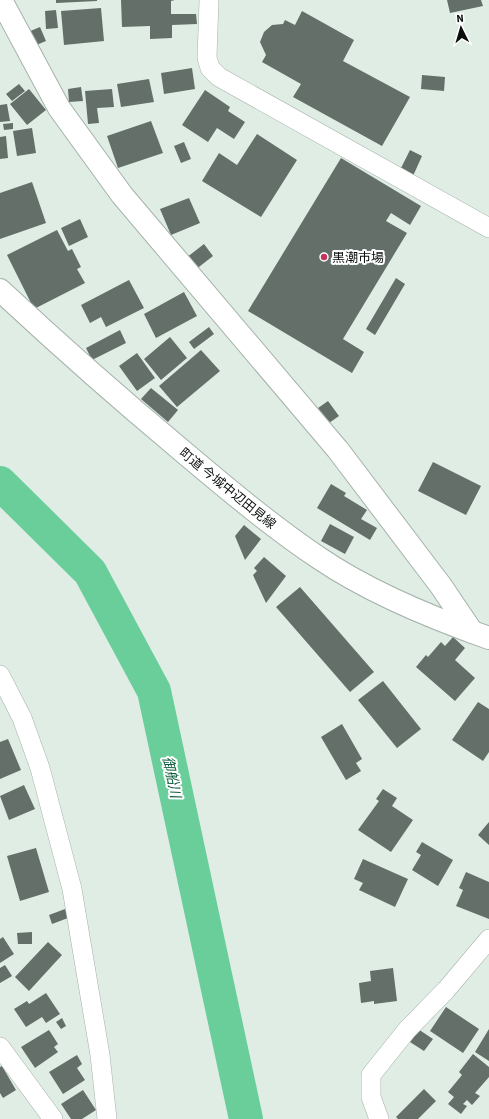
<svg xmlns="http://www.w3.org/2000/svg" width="489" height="1119" font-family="'Source Sans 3','Noto Sans JP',sans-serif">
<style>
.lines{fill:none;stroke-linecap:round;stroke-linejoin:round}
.river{stroke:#6ace9b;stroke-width:34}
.building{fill:#636f68}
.minor-casing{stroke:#a5b2aa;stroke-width:20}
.tertiary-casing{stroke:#a5b2aa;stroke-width:24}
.minor{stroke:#fff;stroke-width:19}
.tertiary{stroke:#fff;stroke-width:22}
.poi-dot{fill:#c3345b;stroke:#fff;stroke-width:1.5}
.labels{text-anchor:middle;stroke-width:4;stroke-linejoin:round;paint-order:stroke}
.poi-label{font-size:13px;fill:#090d0b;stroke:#fff;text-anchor:start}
.street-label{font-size:13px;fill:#090d0b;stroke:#fff}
.water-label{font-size:14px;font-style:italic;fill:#085938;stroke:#fff}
</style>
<rect width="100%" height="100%" fill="#dfede5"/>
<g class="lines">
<!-- river -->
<path class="river" d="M0 483 90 572 154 691 246 1119"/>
</g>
<!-- building -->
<path class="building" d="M56 0H97V1L56 3Z
M121 0H175L171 1V14H196L197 24 172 25V38L150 39V26L122 27Z
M447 0H481L483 6 450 13Z
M101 8 104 41 64 45 61 11Z
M56 10 58 28 46 29 45 11Z
M302 11 354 40 343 61 410 97 382 146 293 97 301 84 262 62 266 55 260 42 264 32 272 25 283 24 285 20 295 25Z
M40 27 46 41 34 46 28 32Z
M192 68 195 89 164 94 161 73Z
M422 75 445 77 444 91 421 89Z
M149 79 154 102 121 107 117 84Z
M19 84 25 91 12 101 6 94Z
M81 87 83 101 69 102 68 89Z
M29 89 46 110 27 125 10 104Z
M112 89 114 107 97 108 99 123 88 124 85 91Z
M205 90 230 107 228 111 245 122 234 139 217 128 208 142 182 125Z
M7 104 10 121 0 122V105Z
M151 121 163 153 118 168 107 136Z
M13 123V129L4 130 3 124Z
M32 128 36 153 17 156 13 131Z
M257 134 297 160 261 217 202 181 219 153 237 165Z
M6 136 8 158 0 159V137Z
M184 142 191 159 181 163 174 146Z
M410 150 422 156 413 176 400 170Z
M341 158 421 206 410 225 391 213 386 221 407 233 343 339 364 352 352 373 248 311Z
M32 182 46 223 0 239V193Z
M189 198 200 223 171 235 160 209Z
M80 219 88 237 69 246 61 228Z
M57 230 68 251 72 249 81 267 77 269 85 283 34 309 7 255Z
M204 244 213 256 195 270 186 258Z
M396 278 405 284 375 335 366 329Z
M129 280 144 308 106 327 101 317 90 323 81 305Z
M184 292 197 316 156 338 144 314Z
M209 327 214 334 194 349 189 342Z
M120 330 126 343 92 360 86 348Z
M170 337 187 358 161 380 144 359Z
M201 350 220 371 177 407 159 386Z
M137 353 155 378 137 391 119 366Z
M151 388 178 410 168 422 141 399Z
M328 401 339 416 329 423 318 408Z
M433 462 481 486 466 515 418 491Z
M331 484 346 493 344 496 367 510 361 519 377 528 370 540 317 508Z
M330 524 354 537 345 554 321 541Z
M244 525 261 539 245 560 235 536Z
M264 557 286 576 266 603 253 575 257 571 254 568Z
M300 587 374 672 350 692 276 607Z
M453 637 465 648 455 660 475 678 455 701 416 667 426 655 428 657 441 642 445 646Z
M383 681 421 729 397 748 358 700Z
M478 702 489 709V752L483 761 452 740Z
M342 724 362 759 356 763 361 771 346 780 321 737Z
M8 739 21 770 0 779V742Z
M24 785 35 809 9 820 0 796Z
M383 789 397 798 392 806 413 820 391 852 358 830 379 801 376 799Z
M489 822V845L478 835Z
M422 842 453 860 438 886 412 870 421 855 416 852Z
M36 848 49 892 20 901 7 856Z
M363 859 408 879 395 907 359 890 363 883 354 879Z
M466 872 489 882V919L456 906 463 890 459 888Z
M65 909 68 918 52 924 49 915Z
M32 932V944H18L17 933Z
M3 937 14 954 0 963V939Z
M48 942 62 955 29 991 15 977Z
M5 965 12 976 0 983V968Z
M393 968 397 1001 374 1004V1001L361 1003 359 983 371 981 370 971Z
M46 993 60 1014 46 1023 42 1017 26 1027 14 1009 27 1001 29 1004Z
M446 1007 479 1029 463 1053 430 1031Z
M62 1018 66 1026 61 1029 56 1022Z
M418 1029 433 1039 424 1051 410 1042Z
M489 1029V1061L475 1052Z
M49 1030 58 1044 54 1047 58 1052 35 1068 21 1047Z
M473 1054 489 1067V1077L475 1093 480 1096 472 1105 467 1100 463 1104 467 1106 461 1114 448 1104 454 1097 448 1092 462 1075 459 1072Z
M77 1055 82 1064 77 1068 85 1080 63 1094 49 1072Z
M2 1066 16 1090 3 1098 0 1093V1067Z
M424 1089 436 1101 418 1119H398L396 1117Z
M83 1090 96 1110 82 1119H71L61 1104Z"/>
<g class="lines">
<!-- minor casing -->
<g class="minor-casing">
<path id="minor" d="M209 0 207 58 210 68 219 77 489 228
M0 675 22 718 40 768 72 889 100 1055 107 1119
M0 1047 53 1119
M379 1119 371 1097V1075L407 1030 446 990 489 939"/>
</g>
<!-- tertiary casing -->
<g class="tertiary-casing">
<path id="tertiary" d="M1 0 59 108 122 195 338 450 441 586 472 632
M0 290C59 345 119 398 180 449 225 487 270 525 319 558 369 592 432 618 489 638"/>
</g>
<!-- minor -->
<use href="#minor" class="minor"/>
<!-- tertiary -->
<use href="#tertiary" class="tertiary"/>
</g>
<!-- markers -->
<circle class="poi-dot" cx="324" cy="257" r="4"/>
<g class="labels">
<!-- poi labels -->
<g class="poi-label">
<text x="332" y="262">黒潮市場</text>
</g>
<!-- street labels -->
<g class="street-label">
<text transform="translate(228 488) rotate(39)" y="5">町道 今城中辺田見線</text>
</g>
<!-- water labels -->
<g class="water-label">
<text transform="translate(172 777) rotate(78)" y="5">御船川</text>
</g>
</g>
<!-- north arrow -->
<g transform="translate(461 28) rotate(355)" stroke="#ffffff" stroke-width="3" paint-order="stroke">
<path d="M0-3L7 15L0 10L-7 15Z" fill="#090d0b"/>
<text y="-6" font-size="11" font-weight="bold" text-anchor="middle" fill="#090d0b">N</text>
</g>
</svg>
